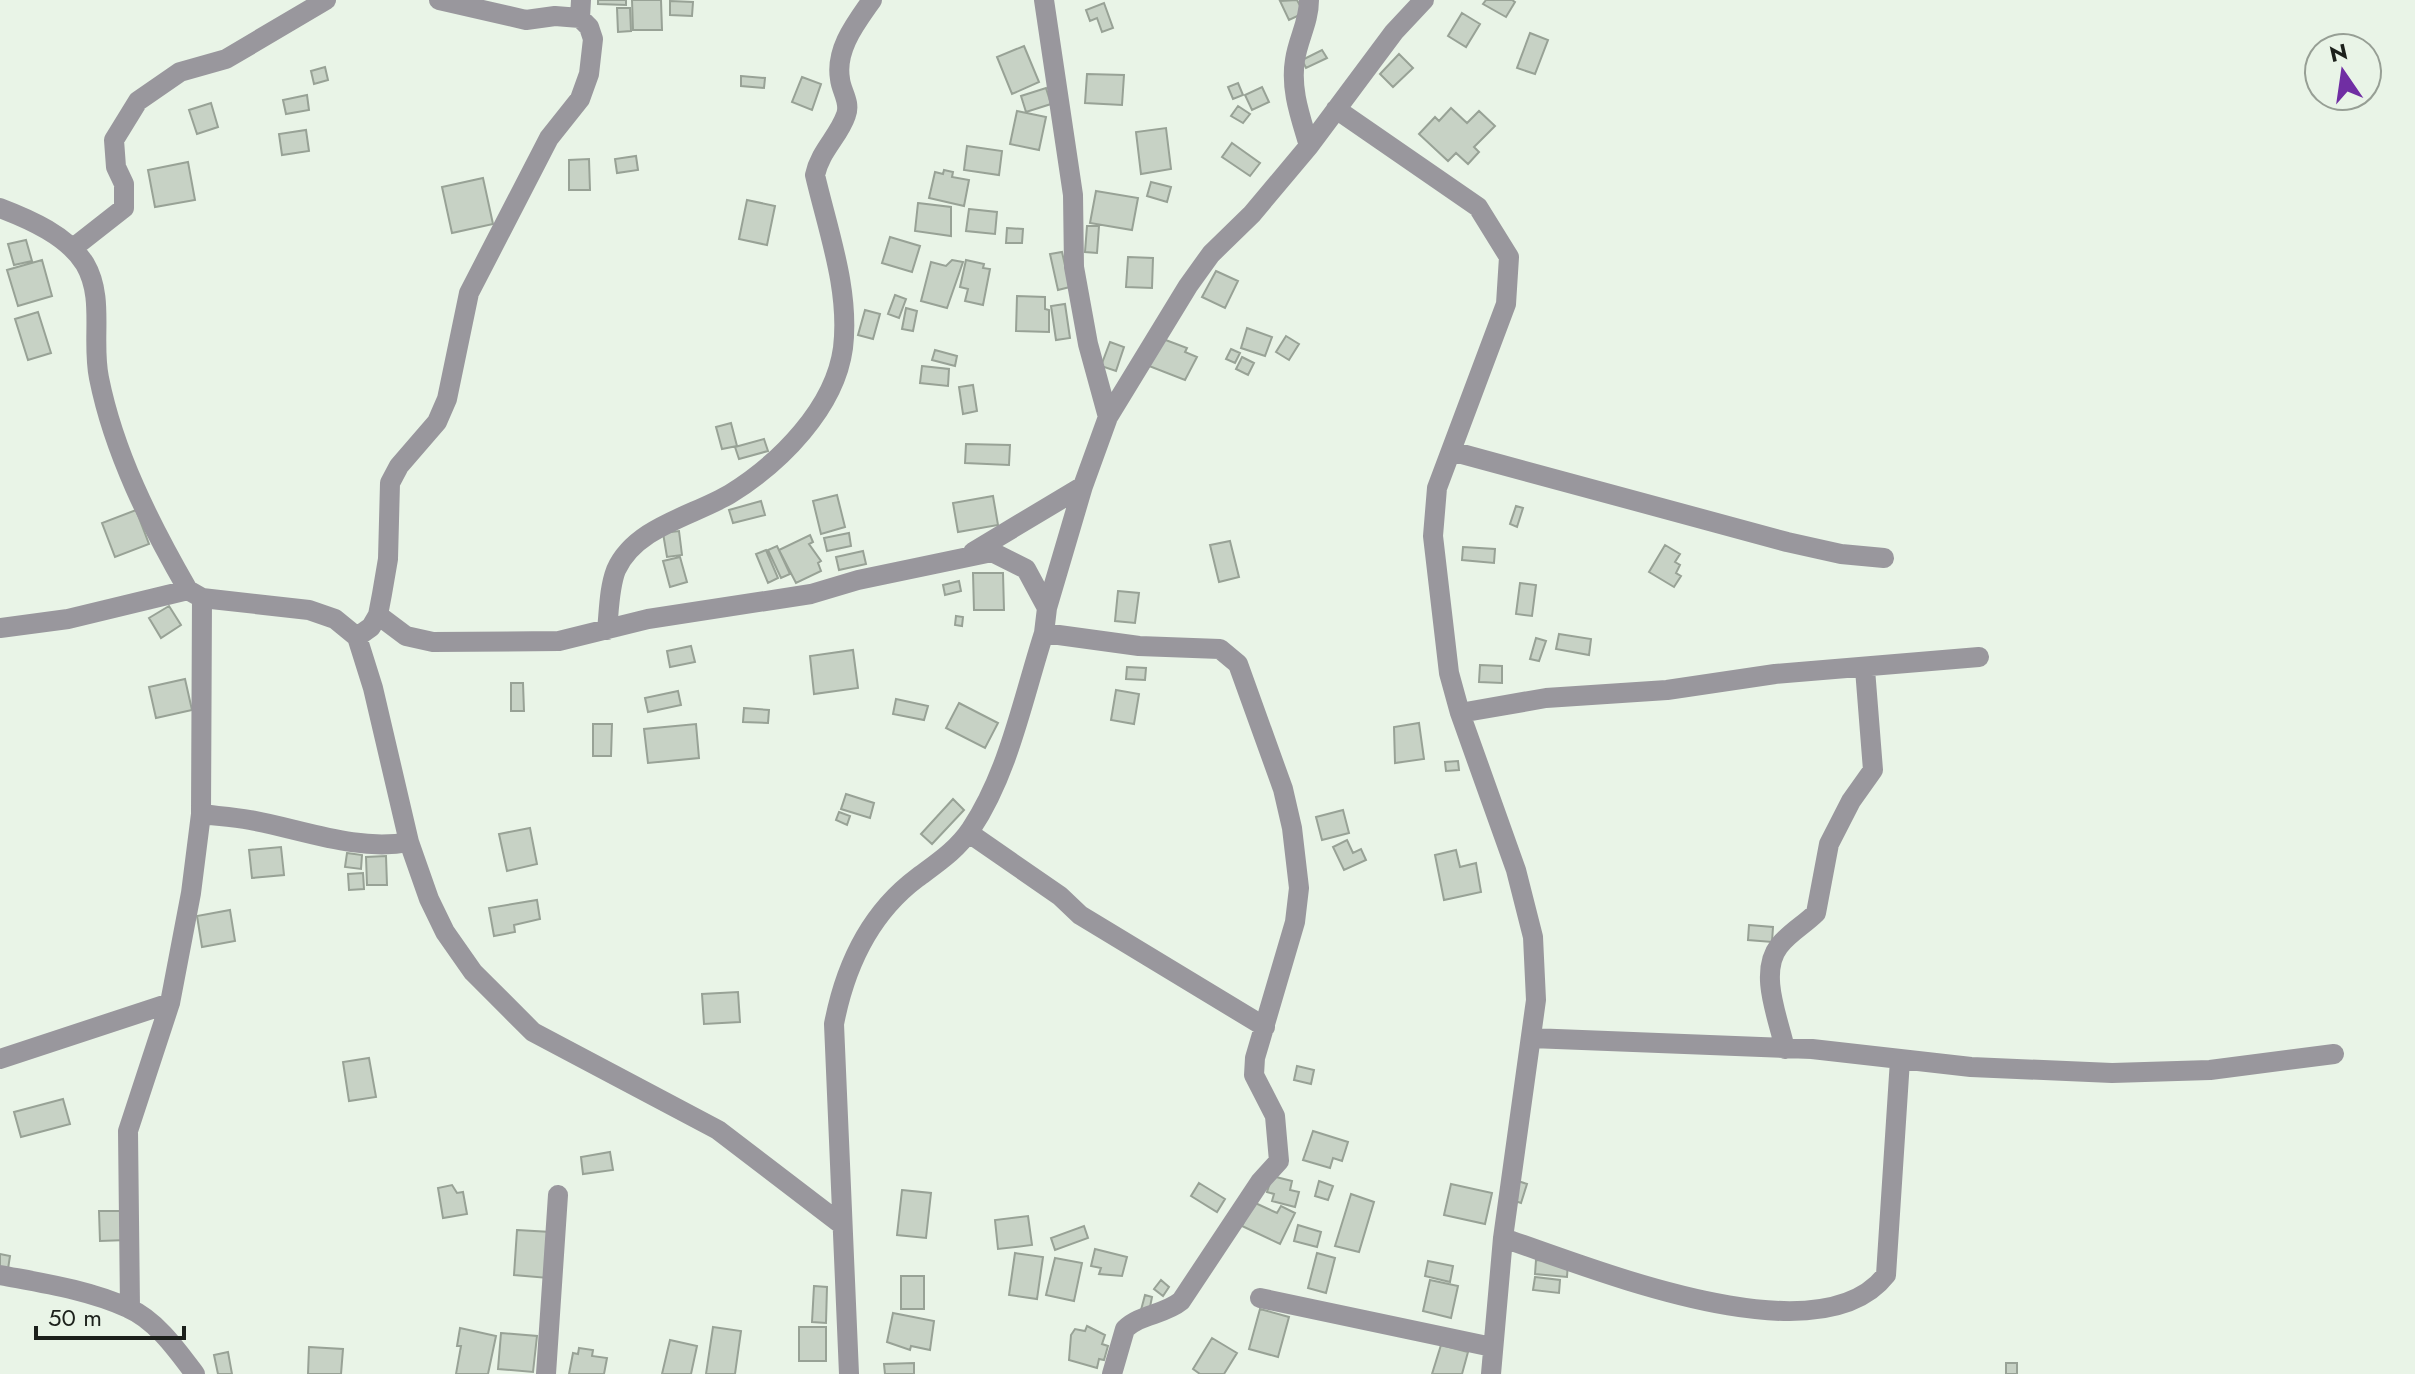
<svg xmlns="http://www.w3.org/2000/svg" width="2415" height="1374" font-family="Jost,sans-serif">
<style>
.building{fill:#c7d2c5;stroke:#98a296;stroke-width:2}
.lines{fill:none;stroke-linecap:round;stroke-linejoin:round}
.street{stroke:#99979d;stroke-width:20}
</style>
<rect width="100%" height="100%" fill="#e9f4e7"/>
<!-- building -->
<path class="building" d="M598 0H626V5L598 4Z
M632 0H661L662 30H633Z
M1297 0 1304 13 1289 20 1280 1Z
M1486 0H1512L1515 2 1506 17 1483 4Z
M670 1 693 2 692 16 670 15Z
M1104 3 1113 28 1102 32 1097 18 1090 21 1086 10Z
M617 8H630L631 31 618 32Z
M1462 13 1480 24 1466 47 1448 36Z
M1530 33 1548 40 1535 74 1517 68Z
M1024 46 1039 82 1012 94 997 57Z
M1322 50 1327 58 1306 68 1302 60Z
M1399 54 1413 68 1393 87 1380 74Z
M325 67 328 80 314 84 311 71Z
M1087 74 1124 75 1122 105 1085 103Z
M741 76 765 78 764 88 741 86Z
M802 77 821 84 812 110 792 102Z
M1238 83 1243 95 1233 99 1228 87Z
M1262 87 1269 102 1252 110 1245 95Z
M1046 88 1051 104 1026 112 1021 96Z
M307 95 309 110 286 114 283 100Z
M211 103 218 127 197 134 189 110Z
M1238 106 1250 114 1243 123 1231 116Z
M1451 108 1467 123 1479 111 1495 126 1474 147 1479 152 1468 164 1456 153 1448 161 1419 134 1435 117 1439 121Z
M1017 111 1046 117 1039 150 1010 144Z
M1166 128 1171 169 1141 174 1136 132Z
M306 130 309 151 282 155 279 134Z
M1232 143 1260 163 1250 176 1222 157Z
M967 146 1002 151 999 175 964 170Z
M636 156 638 170 617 173 615 159Z
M589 159 590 190H569V160Z
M188 162 195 200 155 207 148 170Z
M944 170 953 172 952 177 969 180 964 206 929 198 935 172 943 174Z
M483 178 493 224 452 233 442 187Z
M1151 182 1171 187 1167 202 1147 196Z
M1096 191 1138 198 1132 230 1090 223Z
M747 200 775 206 767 245 739 239Z
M918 203 951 207V236L915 231Z
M969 209 997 212 995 234 966 231Z
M1087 226H1099L1097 253 1085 252Z
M1007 228 1023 229 1022 243H1006Z
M890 237 920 246 912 272 882 263Z
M26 240 32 261 14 265 8 244Z
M1062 252 1070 287 1058 290 1050 254Z
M1128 257 1153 258 1152 288 1126 287Z
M42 260 52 296 18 306 7 270Z
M952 260 963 262 947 308 921 301 931 262 946 266Z
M966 260 984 264 983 268 990 269 983 305 965 301 968 289 960 287Z
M1216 271 1238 281 1225 308 1202 297Z
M895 295 906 299 899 318 888 314Z
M1017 296 1045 297V309L1049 310V332L1016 331Z
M1065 304 1070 338 1056 340 1051 306Z
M906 308 917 311 913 331 902 329Z
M865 310 880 314 873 339 858 335Z
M38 312 51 353 28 360 15 319Z
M1247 328 1272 337 1265 356 1241 348Z
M1286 336 1299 344 1289 360 1276 352Z
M1163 339 1187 348 1185 352 1197 357 1185 380 1149 366Z
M1110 342 1124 347 1116 371 1101 366Z
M1231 349 1240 353 1235 363 1226 359Z
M935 350 957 356 955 366 932 360Z
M1242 357 1254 363 1248 375 1236 369Z
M922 366 949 369 948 386 920 383Z
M973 385 977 411 963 414 959 387Z
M731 423 737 446 722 449 716 427Z
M764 439 768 451 739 459 735 447Z
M966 444 1010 445 1009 465 965 463Z
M837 495 845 527 821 534 813 501Z
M993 496 998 525 958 532 953 503Z
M761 501 765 515 733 523 729 510Z
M1516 506 1523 508 1517 527 1510 524Z
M136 510 149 544 115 557 102 523Z
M679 531 682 555 667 557 663 533Z
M849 533 851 546 827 551 824 538Z
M810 535 813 542 809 544 821 561 818 563 821 571 796 583 779 550Z
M1230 541 1239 577 1219 582 1210 545Z
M1665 545 1680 554 1675 562 1680 565 1676 573 1681 576 1674 587 1649 572Z
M777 546 790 574 781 578 768 550Z
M1463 547 1495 549 1494 563 1462 560Z
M766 550 778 578 768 583 756 554Z
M863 551 866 564 839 570 836 557Z
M680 557 687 582 670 587 663 561Z
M973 573H1003L1004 610H974Z
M959 581 961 591 945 595 943 585Z
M1520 583 1536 585 1532 616 1516 614Z
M1118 591 1139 593 1135 623 1115 621Z
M169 606 181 625 161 638 149 618Z
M956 616 963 617 962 626 955 625Z
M1559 634 1591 639 1589 655 1556 649Z
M1536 638 1546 641 1539 661 1530 659Z
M691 646 695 662 670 667 667 651Z
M853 650 858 688 814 694 810 656Z
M1480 665 1502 666V683L1479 682Z
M1127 667 1146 668 1145 680 1126 679Z
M185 679 192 710 156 718 149 687Z
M511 683H523L524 711H511Z
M1116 690 1139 694 1134 724 1111 720Z
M678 691 681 705 648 712 645 698Z
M896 699 928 706 924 720 893 714Z
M959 703 998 723 985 748 946 728Z
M744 708 769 710 768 723 743 722Z
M1419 723 1424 759 1395 763 1394 727Z
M593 724H612L611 756H593Z
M696 724 699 758 648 763 644 729Z
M1458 761 1459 770 1446 771 1445 762Z
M846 794 874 803 870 818 841 809Z
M953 799 964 810 932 844 921 834Z
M1343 810 1349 833 1322 840 1316 817Z
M839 812 850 816 847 825 836 820Z
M530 828 537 864 507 871 499 834Z
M1347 840 1353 853 1361 849 1366 860 1344 870 1333 847Z
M281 847 284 875 252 878 249 850Z
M1456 850 1460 867 1476 863 1481 892 1444 900 1435 855Z
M347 853 362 855 361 869 345 867Z
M386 856 387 885H367L366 857Z
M363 873 364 889 349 890 348 874Z
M537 900 540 919 514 925 515 932 494 936 489 908Z
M230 910 235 941 202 947 197 916Z
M1749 925 1773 927 1772 942 1748 940Z
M738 992 740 1022 704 1024 702 994Z
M369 1058 376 1097 349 1101 343 1062Z
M1297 1066 1314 1070 1311 1084 1294 1080Z
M63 1099 70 1124 21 1137 14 1112Z
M1313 1131 1348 1142 1342 1161 1333 1158 1330 1168 1303 1160Z
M610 1152 613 1170 583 1174 581 1157Z
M1272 1176 1292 1181 1290 1190 1299 1192 1295 1207 1272 1201 1274 1194 1267 1192Z
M1319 1181 1333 1186 1328 1200 1315 1196Z
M1518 1181 1527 1184 1521 1203 1512 1200Z
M1199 1183 1225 1199 1217 1212 1191 1196Z
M1451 1184 1492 1193 1485 1224 1444 1215Z
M452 1185 457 1193 463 1192 467 1214 443 1218 438 1188Z
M902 1190 931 1193 926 1238 897 1235Z
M1351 1194 1374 1202 1359 1252 1335 1246Z
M1253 1202 1277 1213 1281 1206 1295 1213 1280 1244 1242 1226Z
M99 1211H126L127 1240 100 1241Z
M1028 1216 1032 1245 998 1249 995 1220Z
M1298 1225 1321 1232 1317 1247 1294 1241Z
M1084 1226 1088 1238 1055 1250 1051 1238Z
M517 1230 551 1232 548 1278 514 1275Z
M1095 1249 1127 1257 1122 1276 1099 1274 1101 1268 1091 1266Z
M1015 1253 1043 1257 1037 1299 1009 1295Z
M1317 1253 1335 1258 1326 1293 1308 1288Z
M0 1254 10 1256 8 1269 0 1268Z
M1055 1258 1082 1263 1074 1301 1046 1295Z
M1536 1260 1568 1262 1567 1277 1535 1274Z
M1428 1261 1453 1266 1450 1282 1425 1276Z
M901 1276H924V1309H901Z
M1535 1277 1560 1280 1559 1293 1533 1290Z
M1161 1280 1169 1287 1163 1296 1154 1289Z
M1430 1280 1458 1286 1451 1318 1423 1311Z
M814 1286 827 1287 826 1323 812 1322Z
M1145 1295 1152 1297 1149 1312 1141 1310Z
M1260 1309 1289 1317 1278 1357 1249 1349Z
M893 1313 934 1321 930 1350 911 1346 910 1350 887 1342Z
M1087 1326 1105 1335 1102 1344 1108 1346 1104 1360 1099 1359 1097 1368 1069 1360 1071 1335 1075 1329 1085 1331Z
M713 1327 741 1331 735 1374H706Z
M799 1327H826V1361H799Z
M460 1328 496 1336 488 1374H456L461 1346H457Z
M501 1333 537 1336 533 1372 498 1369Z
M1212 1338 1237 1353 1224 1374H1200L1193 1369Z
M670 1340 697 1346 691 1374H662Z
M1441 1345 1468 1352 1462 1374H1432Z
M309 1347 343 1349 341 1374H308Z
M579 1348 593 1350 592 1356 607 1358 604 1374H569L573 1353 578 1354Z
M228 1352 232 1374H218L214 1355Z
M914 1363V1374H885L884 1364Z
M2006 1363H2017V1374H2006Z"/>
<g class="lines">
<!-- street -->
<path class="street" d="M439 0 526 20 555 16 580 18 581 0
M1044 0 1073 195 1074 267 1088 344 1108 417
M1336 109 1478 207 1509 257 1506 304 1437 488 1433 536 1449 673 1460 713 1516 870 1533 937 1536 1000 1503 1238 1491 1374
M1309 146C1301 118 1290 90 1295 60 1298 39 1309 22 1309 0
M0 208C29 219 68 236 85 264 105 298 91 340 99 378 114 453 150 524 188 590L202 598 309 610 335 619 357 637 373 688 409 842 429 899 445 932 473 972 533 1032 718 1130 841 1224
M73 248 124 208V184L116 167 114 140 138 101 180 72 226 59 326 0
M1451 451 1787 542 1841 554 1884 558
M973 552 1083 486
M378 615 406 636 433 642 559 641 648 619 811 594 858 580 992 552 1026 569 1047 608
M0 628 68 619 188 590
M607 630C609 612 609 588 616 570 635 527 693 516 730 494 780 463 835 408 843 348 850 290 828 231 815 175 820 151 839 136 846 115 851 102 841 91 840 79 835 49 856 23 872 0
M1044 633 1139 646 1220 649 1238 664 1283 789 1292 828 1299 888 1295 922 1255 1058 1254 1075 1275 1116 1279 1161 1260 1182 1181 1301C1164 1315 1140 1314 1125 1329L1112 1374
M357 637 371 627 378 615 382 594 388 559 390 483 399 466 437 422 447 399 469 293 549 138 580 99 589 74 593 39 589 27 580 18
M1460 713 1546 698 1667 690 1775 674 1979 657
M201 814C217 816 234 817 250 820 301 829 357 852 409 842
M969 833 1060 896 1080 915 1265 1027
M1531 1038 1812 1049 1971 1067 2112 1073 2210 1070 2334 1054
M1785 1049C1779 1020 1758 973 1779 946 1790 932 1804 925 1816 913L1829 844 1851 801 1873 770 1865 669
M0 1059 170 1003
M1503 1238C1588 1266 1818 1363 1886 1275L1900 1060
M0 1275C42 1283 89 1290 128 1308 156 1320 177 1350 195 1374
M1260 1298 1492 1347
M130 1308 128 1131 170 1003 191 893 201 814 202 598
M546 1374 558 1195
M849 1374 834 1024C845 967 869 914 917 878 937 863 957 850 971 829 1009 772 1023 698 1044 633L1047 608 1083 486 1108 417 1188 286 1211 254 1252 214 1309 146 1394 32 1424 0"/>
</g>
<!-- north arrow -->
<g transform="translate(2343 72) rotate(347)"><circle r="38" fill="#e9f4e7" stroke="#979f95" stroke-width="2"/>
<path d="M0-6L14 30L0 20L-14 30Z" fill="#702ea3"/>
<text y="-12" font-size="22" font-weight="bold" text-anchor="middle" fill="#1c201b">N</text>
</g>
<!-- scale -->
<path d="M36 1326v12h148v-12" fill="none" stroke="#1c201b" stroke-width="4"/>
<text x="48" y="1326" font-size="24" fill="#1c201b" stroke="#e9f4e7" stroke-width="6" paint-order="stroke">50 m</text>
</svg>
